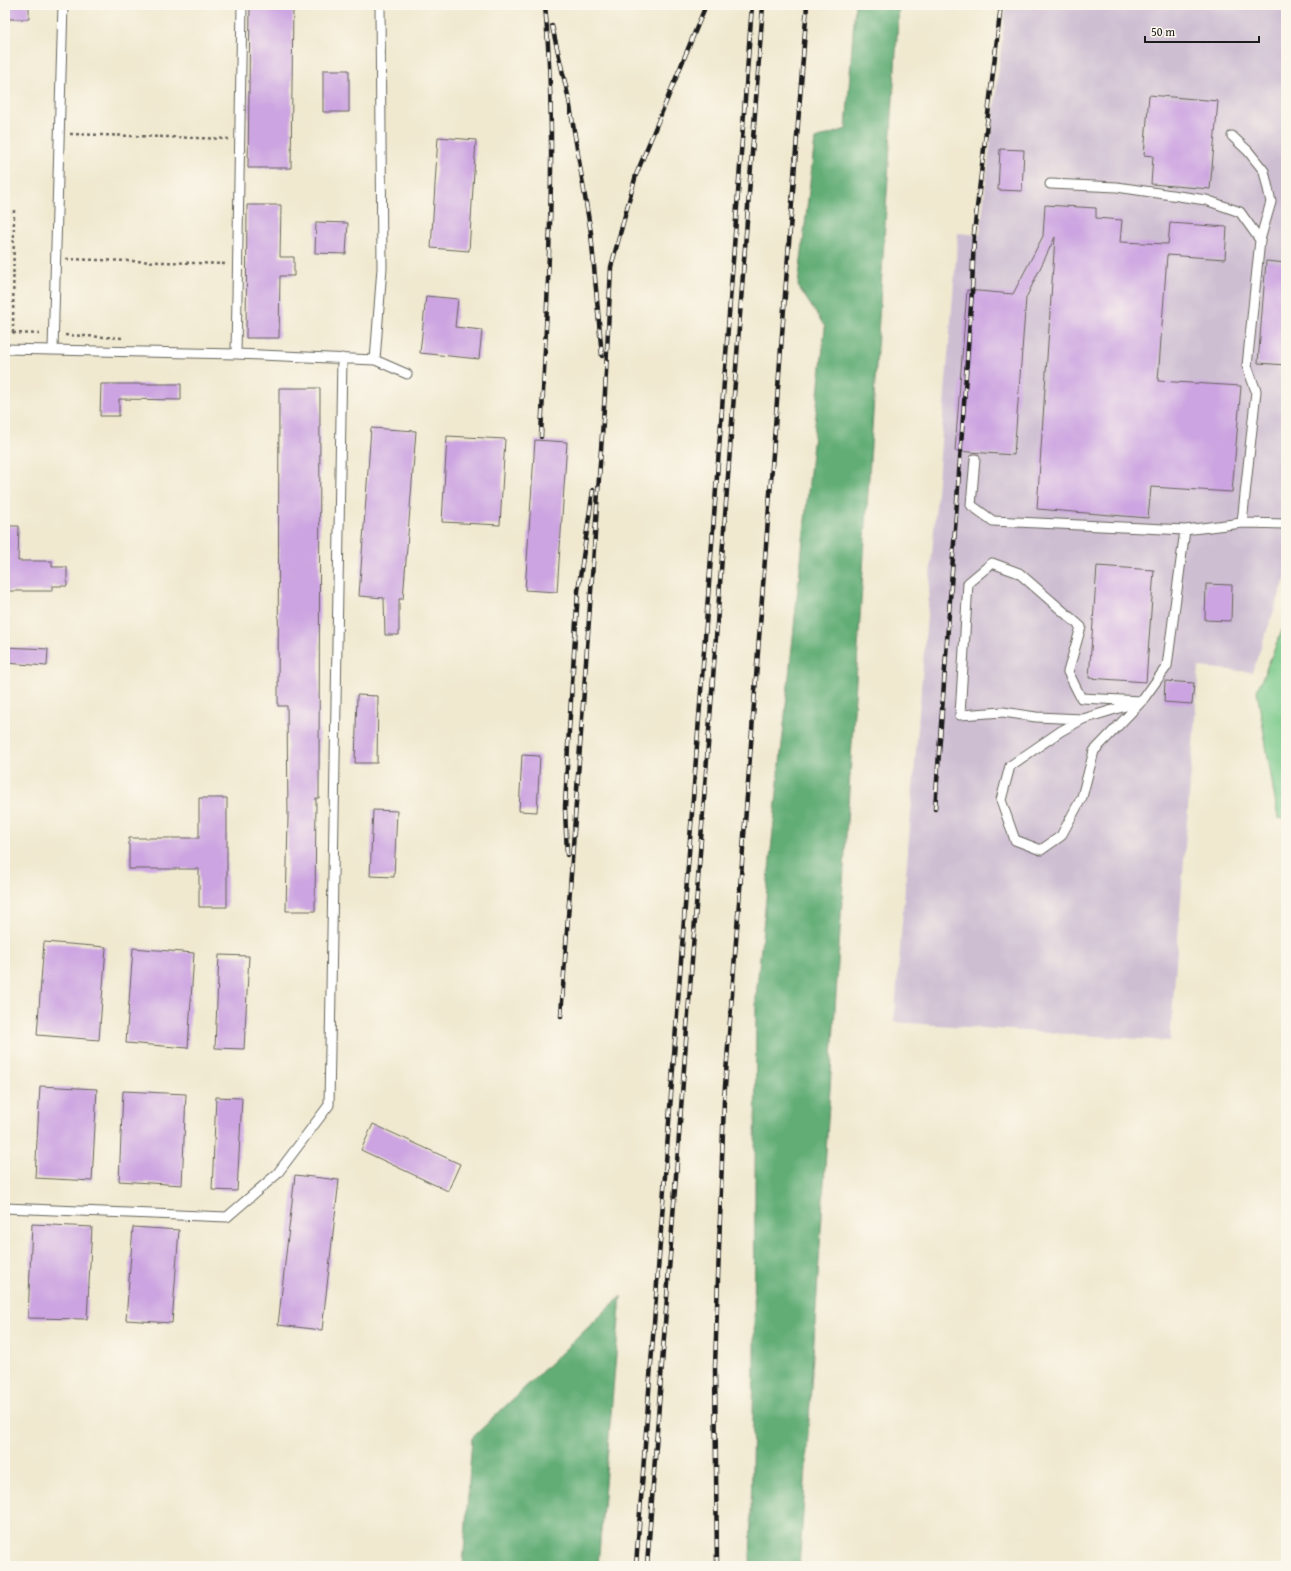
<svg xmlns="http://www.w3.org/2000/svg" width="1291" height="1571" font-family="'Gentium Book Plus',serif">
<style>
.industrial{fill:#cebed2}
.green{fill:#79c98a;stroke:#4a7253}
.forest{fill:#62ad76;stroke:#3f6449}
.building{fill:#cca4e1}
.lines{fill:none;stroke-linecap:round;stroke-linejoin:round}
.service-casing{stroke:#66645b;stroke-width:11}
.path{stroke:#66645b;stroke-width:2.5;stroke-dasharray:3 3;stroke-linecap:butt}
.service{stroke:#fff;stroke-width:9}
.rail-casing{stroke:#1c1c1c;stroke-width:4.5}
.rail{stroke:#fbf7ec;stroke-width:3;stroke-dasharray:9;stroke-linecap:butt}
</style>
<rect width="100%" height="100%" fill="#fbf7ec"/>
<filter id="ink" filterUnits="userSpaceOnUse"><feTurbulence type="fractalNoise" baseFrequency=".025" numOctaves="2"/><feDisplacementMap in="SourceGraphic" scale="8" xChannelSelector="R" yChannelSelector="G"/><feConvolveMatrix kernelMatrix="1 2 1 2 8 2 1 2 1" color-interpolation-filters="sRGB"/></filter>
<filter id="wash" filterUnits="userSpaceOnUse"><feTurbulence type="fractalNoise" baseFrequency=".012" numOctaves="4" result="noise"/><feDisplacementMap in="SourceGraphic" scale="16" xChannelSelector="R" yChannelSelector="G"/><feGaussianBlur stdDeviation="0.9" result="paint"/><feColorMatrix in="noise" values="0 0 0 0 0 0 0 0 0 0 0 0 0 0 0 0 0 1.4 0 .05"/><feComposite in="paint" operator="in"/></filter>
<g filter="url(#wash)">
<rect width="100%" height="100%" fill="#f0e9d0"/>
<!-- industrial -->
<path class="industrial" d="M1006 5H1286V577L1252 672 1199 667 1170 1041 894 1022 958 233 980 235Z"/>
<!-- green -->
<path class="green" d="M1286 621V819L1278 818 1257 691Z"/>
<!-- forest -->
<path class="forest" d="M855 5H899L803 1513 799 1566H750L754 1365 756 996 825 327 798 286 815 139 846 129Z
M621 1296 598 1566H463L472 1438Z"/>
<g id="blocks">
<!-- building -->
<path class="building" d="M5 5H29V19H5Z
M250 5H293L291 168H248Z
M323 70H349V112H323Z
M1149 95 1218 101 1210 189 1151 184 1153 156 1144 155Z
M438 137 476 140 469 251 431 248Z
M1000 149 1024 150 1022 191 998 190Z
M247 205H281L280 257H294V276H280L279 338H246Z
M1045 205 1096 208V218L1122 220 1120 242 1168 244 1170 223 1227 227 1225 259 1167 255 1158 381 1241 386 1232 492 1151 487 1148 518 1037 509 1055 237 1026 298 1014 455 955 451 967 290 1013 294 1043 236Z
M316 222 348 223 346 254 315 253Z
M1266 261 1286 263V365L1258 363Z
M426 296 458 299 455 327 482 330 479 359 420 353Z
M101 384H181V400L119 399V416H100Z
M279 388H320L319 798H316L315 911H286L288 817 287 706H278Z
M371 428 416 431 403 599H399V635H385L384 598 359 596Z
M447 436 505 439 500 525 442 522Z
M535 440 567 442 557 592 525 590Z
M5 526H19L18 561H52V567H67V586H52V591H5Z
M1097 566 1154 570 1146 682 1089 678Z
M1206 584 1232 585 1231 621 1205 620Z
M5 647 48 649 47 666 5 663Z
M1165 681 1194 683 1192 704 1164 702Z
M357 695 378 696 377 763H355Z
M522 755 540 756 537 812 519 811Z
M199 798H227V907H199V869H129V838H199Z
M373 810 397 811 394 877 370 876Z
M44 942 106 947 99 1040 37 1035Z
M133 948 194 953 188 1048 126 1043Z
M219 955 249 956 244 1049 215 1048Z
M40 1086 97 1089 92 1181 35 1178Z
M123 1091 186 1094 182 1185 119 1181Z
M216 1097 242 1098 237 1191 212 1190Z
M373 1124 460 1164 448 1191 361 1150Z
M295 1175 339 1180 322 1330 278 1325Z
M32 1224 92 1227 87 1319 28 1318Z
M133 1227 179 1230 172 1323 126 1320Z"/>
</g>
</g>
<g filter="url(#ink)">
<use href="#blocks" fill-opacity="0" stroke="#66645b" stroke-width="1"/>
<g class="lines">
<!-- service casing -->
<g class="service-casing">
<path id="service" d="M1232 136 1248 151 1264 171 1271 202 1260 240 1247 366 1256 391 1242 523 1286 524
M1050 184 1117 187 1206 200 1240 212 1260 240
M5 349 236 354 375 360 407 374
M53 349 63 5
M236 354 242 5
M375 360 382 268 380 5
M975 459 971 505 993 521 1185 530 1242 523
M1083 719 1036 717 1003 712 960 715 968 583 992 563 1019 573 1081 627 1068 672 1081 698 1142 701 1094 751 1082 797 1061 836 1041 850 1015 840 1001 800 1010 766 1061 731 1083 719 1142 701 1167 666 1185 530
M5 1208 227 1217 277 1174 329 1105 342 358"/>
</g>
<!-- path -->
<path class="path" d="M70 134 229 139
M66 259 227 264
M13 333 42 334
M13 333 14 208
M65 335 124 338"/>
<!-- service -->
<use href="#service" class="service"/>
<!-- rail casing -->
<g class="rail-casing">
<path id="rail" d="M552 26 569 100 591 233 602 356
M541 437C547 293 558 148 545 5
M935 809 972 291 974 233 1001 5
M567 855 565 808 568 746 578 591 593 490
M561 1016 605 393 611 267 636 175 706 5
M636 1566 752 5
M647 1566 763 5
M717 1566 715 1367 724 1100 807 5"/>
</g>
<!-- rail -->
<use href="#rail" class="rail"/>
</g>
</g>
<!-- margin -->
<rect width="1291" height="1571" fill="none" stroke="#fbf7ec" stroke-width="20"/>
<!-- scale -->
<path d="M1145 36v6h114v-6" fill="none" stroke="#1c1c1c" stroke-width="2"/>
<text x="1151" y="36" font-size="12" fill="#1c1c1c" stroke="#fbf7ec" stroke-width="3" paint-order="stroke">50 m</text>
</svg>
